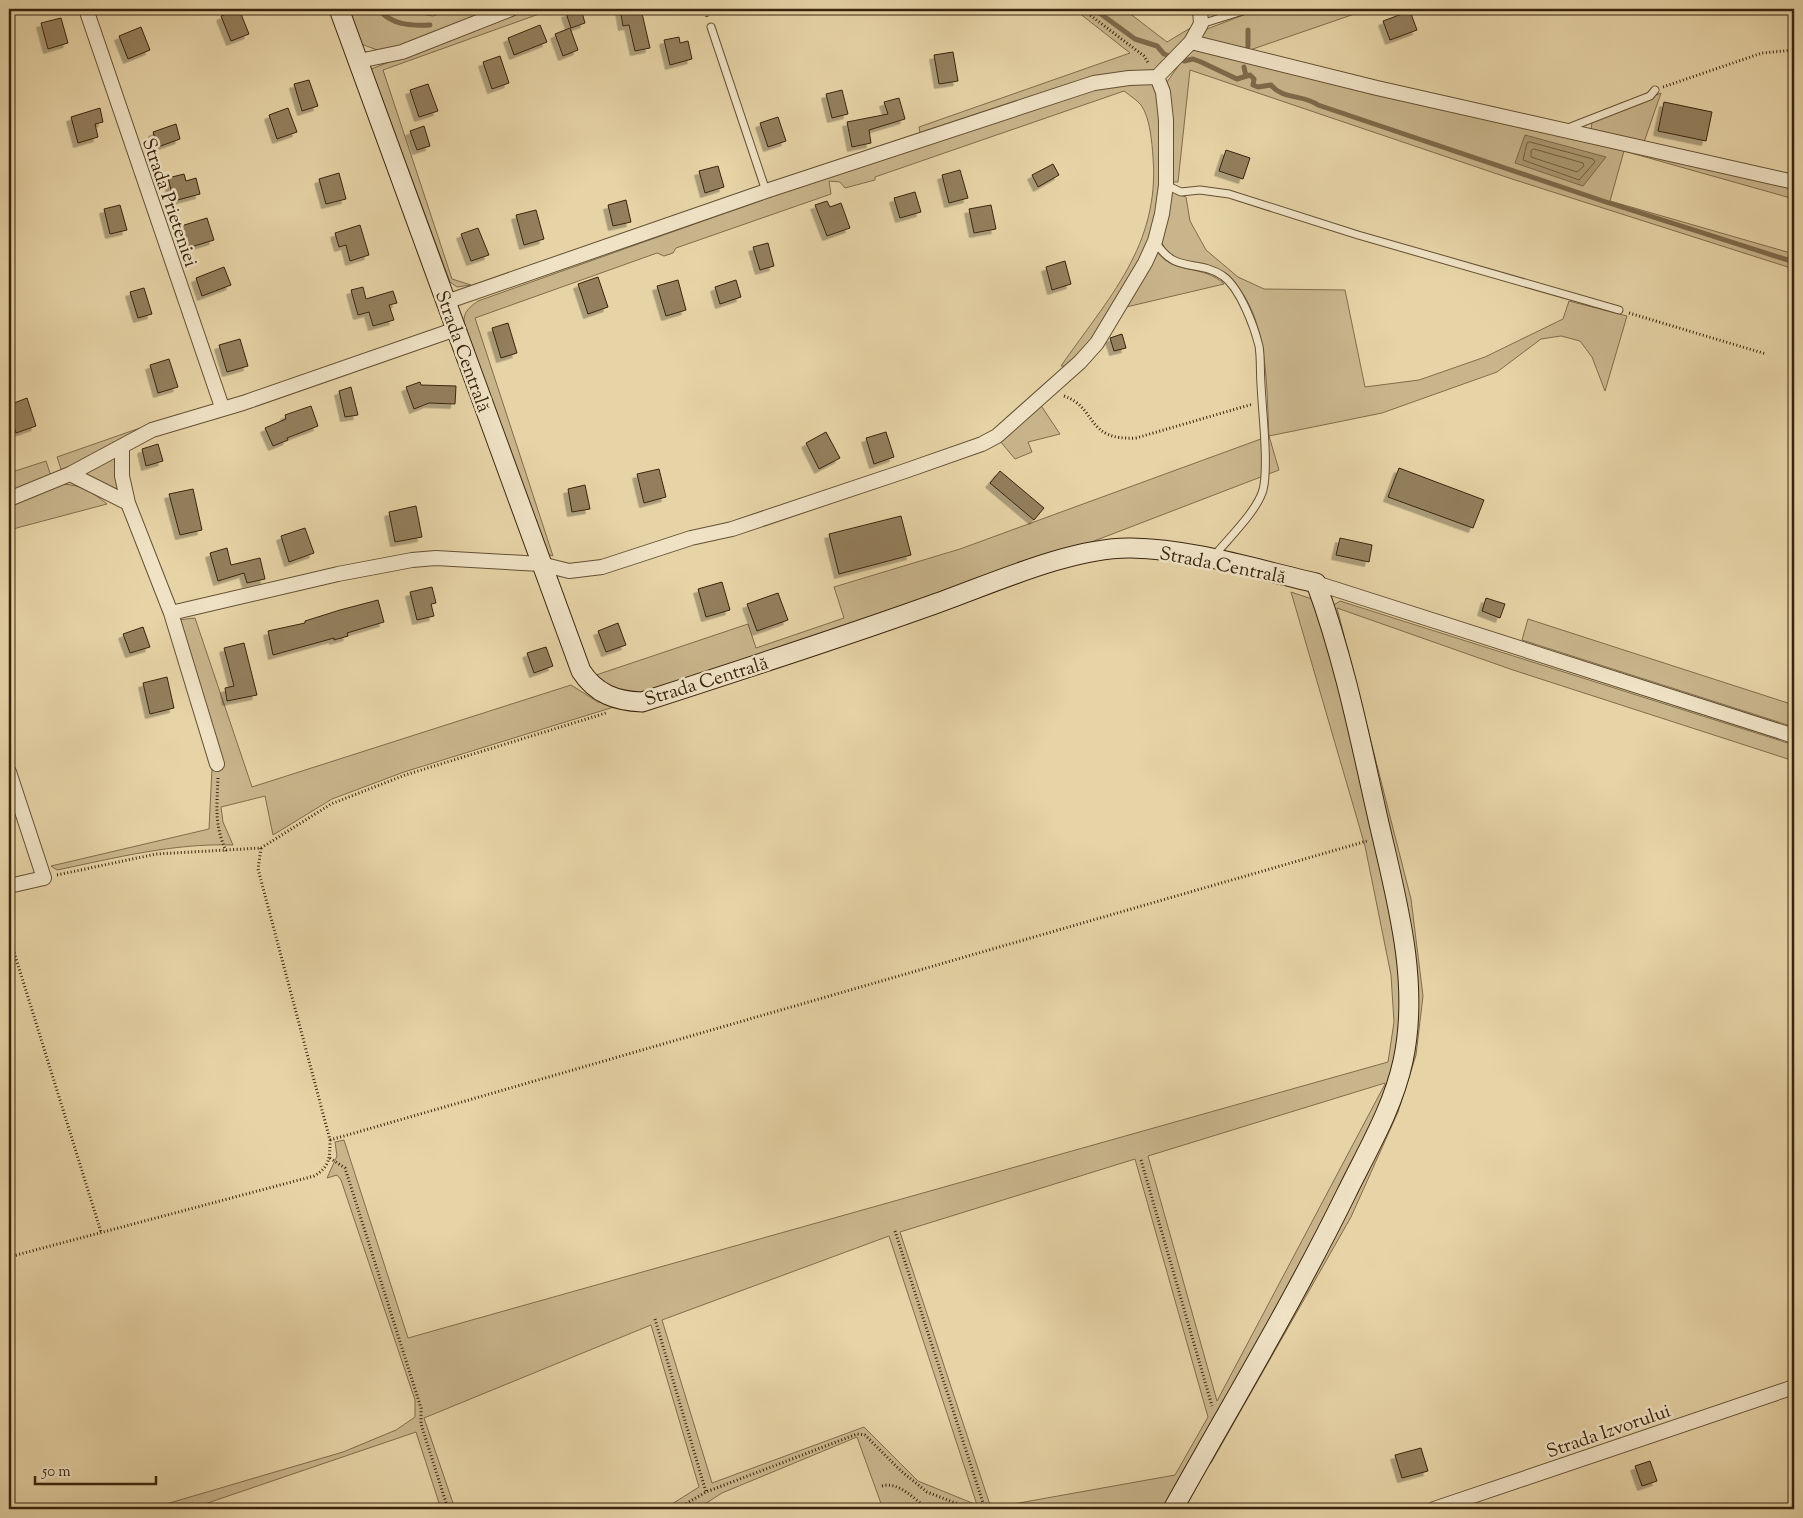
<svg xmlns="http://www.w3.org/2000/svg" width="1803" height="1518" font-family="'Sorts Mill Goudy',serif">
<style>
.green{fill:#c9b58c;stroke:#816c4c;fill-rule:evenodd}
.water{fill:#ab9872;stroke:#7d6a4a}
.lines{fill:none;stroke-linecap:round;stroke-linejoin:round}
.shore{stroke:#725e40;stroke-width:1}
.stream{stroke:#7d6a4a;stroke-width:5}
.building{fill:#937f5d;stroke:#39240d;filter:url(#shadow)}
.lane-casing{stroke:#645033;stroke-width:9}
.street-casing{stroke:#645033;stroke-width:16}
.secondary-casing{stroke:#39240d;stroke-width:21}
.path{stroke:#39240d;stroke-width:3;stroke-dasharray:1 2.5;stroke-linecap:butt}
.lane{stroke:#efe2c5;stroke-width:7}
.street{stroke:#efe2c5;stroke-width:14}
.secondary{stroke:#efe2c5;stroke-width:19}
.labels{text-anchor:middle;stroke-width:5;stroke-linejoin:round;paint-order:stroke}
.street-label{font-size:19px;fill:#39240d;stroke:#efe2c5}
</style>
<defs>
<filter id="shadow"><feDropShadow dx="-4.5" dy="4.5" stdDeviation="0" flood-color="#0004"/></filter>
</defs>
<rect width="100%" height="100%" fill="#e6d3a6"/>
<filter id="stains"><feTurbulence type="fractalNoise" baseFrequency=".004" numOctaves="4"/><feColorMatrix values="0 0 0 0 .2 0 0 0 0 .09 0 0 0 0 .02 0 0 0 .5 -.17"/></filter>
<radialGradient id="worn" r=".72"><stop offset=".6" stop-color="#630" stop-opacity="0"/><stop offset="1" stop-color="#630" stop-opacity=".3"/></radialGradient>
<!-- green -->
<path class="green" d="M349 9H390L433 16 454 9H496L403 47 380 51 361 44Z
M529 9H553L383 70 452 279 471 285 457 287 450 282 371 69Z
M1074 9H1124L1167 42 1192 27 1187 39 1151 74 920 133 919 127 1130 53Z
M1259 9H1369L1250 50 1199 38 1207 29Z
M1194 49 1794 185V199L1624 151 1610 201 1794 254V269L1512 179 1190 70 1178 182H1170L1167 82 1188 52Z
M1115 84H1151L1159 92C1160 122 1164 154 1162 184 1159 248 1113 321 1070 366H1061C1108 298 1160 246 1153 157 1152 143 1150 117 1141 105 1137 100 1129 95 1124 91L875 177V180L845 188 840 182 829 181 831 194 676 248 673 253 664 256 657 253 475 318 553 556 546 554 464 322C463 312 471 306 478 301L804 185 1090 89Z
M1661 93 1643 145 1591 130 1592 122Z
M1169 190 1186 197 1190 221 1206 250 1238 277 1264 289 1345 290 1365 387 1419 380 1485 357 1563 319 1569 301 1627 316 1605 391 1592 357 1580 341 1561 336 1541 339 1497 372 1382 413 1269 436 1279 470 1068 551 644 693C623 695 611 689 596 675L748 624 756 648 844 618 834 587 960 549 1269 436C1266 384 1270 298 1216 269 1203 263 1178 262 1169 255 1166 252 1164 245 1161 242Z
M1156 250C1171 275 1204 264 1224 284L1122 308Z
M1040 404 1060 434 1028 442 1032 452 1015 459 1000 441Z
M140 428 115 445 62 472 57 457Z
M117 455 119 494 80 475Z
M46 461 51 476 9 492V473Z
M62 484C82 485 92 492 107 504L9 530V507Z
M1291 592 1315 600 1331 642 1393 903 1405 1002 1393 1081 1361 1154 1168 1509H883L857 1437 722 1493 697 1509H664L699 1487 651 1325 424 1418 455 1509H441L416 1432 190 1509H149L343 1452 396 1430 415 1417V1400L341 1180 337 1175 327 1178 337 1156 335 1142 344 1140 408 1338 1388 1062 1394 1022 1391 975 1365 846ZM1385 1083V1084L1217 1401 1148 1156ZM1135 1159 1208 1417 1175 1475 991 1508 900 1232ZM889 1236 977 1505 918 1481 864 1427 712 1483 662 1320Z
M1340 601 1794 745V761L1513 670 1337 608 1411 899 1423 996 1416 1055 1398 1112 1351 1217 1211 1463 1203 1465 1302 1292 1413 1036 1332 606Z
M195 618 252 787 571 685 598 702 617 706 404 772 332 799 273 835 265 796 221 807 223 822 233 845C173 843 115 858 57 870L51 866 209 829 212 768 178 620Z
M1528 619 1794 705V727L1522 640Z"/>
<!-- water -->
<path class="water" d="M1525 135 1606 157 1583 186 1515 163Z"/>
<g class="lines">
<!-- shore -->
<path class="shore" d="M1530 142 1593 159 1595 162 1579 180 1523 160 1527 143Z
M1534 149 1583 163 1584 166 1577 172 1531 157V151Z"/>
<!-- stream -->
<path class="stream" d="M378 9C392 25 410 26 430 25
M1094 9 1135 39 1157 46 1164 54 1184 61 1193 59 1201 62 1237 79 1250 75 1254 79 1253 85 1258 87 1271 85C1283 100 1303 94 1318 105L1603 201 1794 262
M1248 46V30
M1244 67 1246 76"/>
</g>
<!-- building -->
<path class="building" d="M239 9 249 34 231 41 221 16Z
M581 9 585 23 571 28 566 13Z
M620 9H641L650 48 635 51 629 25 623 26Z
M1410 11 1417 30 1390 40 1383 21Z
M61 18 68 43 48 49 41 23Z
M540 25 547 42 514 55 508 38Z
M141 27 150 50 128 59 119 36Z
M570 28 578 50 563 56 555 34Z
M679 37 680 43 688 41 692 59 670 65 664 40Z
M953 52 958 81 939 84 934 55Z
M500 56 509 83 492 89 483 62Z
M309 80 318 106 302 111 294 84Z
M428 84 438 111 419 117 410 90Z
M842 90 848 114 832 118 826 94Z
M899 98 905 119 869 130 871 143 852 147 847 122 888 114 884 102Z
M1664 102 1712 112 1706 141 1658 131Z
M100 108 103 122 95 124 98 137 78 143 71 117Z
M288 108 297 132 277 139 269 115Z
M778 117 786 141 768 147 760 123Z
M176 124 180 139 158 147 153 132Z
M424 126 430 146 417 150 410 131Z
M1226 150 1250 158 1243 179 1219 171Z
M1053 164 1059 175 1038 187 1032 175Z
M718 166 724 187 705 193 699 171Z
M960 170 968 198 949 203 942 175Z
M339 173 346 199 326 204 319 179Z
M184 174 186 181 196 178 200 194 174 201 168 178Z
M915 192 921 212 900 218 894 198Z
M626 200 631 222 613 226 608 205Z
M827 201 830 207 841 203 850 228 827 236 815 205Z
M120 205 127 230 110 234 104 209Z
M991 205 996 229 974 233 969 209Z
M536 210 544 239 524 245 516 215Z
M207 218 214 240 188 248 181 226Z
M360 225 369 255 350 261 346 245 339 247 335 233Z
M478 228 489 255 471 261 461 234Z
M768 243 774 266 760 270 753 247Z
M1065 261 1071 284 1052 290 1046 267Z
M224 267 231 285 202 296 196 278Z
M598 277 608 307 588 314 578 284Z
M678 280 686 310 666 316 657 286Z
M736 280 741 297 720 304 715 287Z
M363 287 366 299 393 291 397 303 389 305 394 320 373 326 369 312 358 315 351 290Z
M144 288 152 314 138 318 130 292Z
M508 323 517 353 501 358 492 328Z
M1122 334 1126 348 1114 351 1110 338Z
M240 339 248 366 227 372 219 345Z
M169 359 178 387 158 393 150 365Z
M420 382 421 385 456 386 455 404 429 403 414 409 406 387Z
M351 387 358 415 345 417 339 391Z
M27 398 36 426 16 433 9 412V405Z
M311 406 318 426 287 438 288 440 273 446 265 428 286 419 285 415Z
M826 432 840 458 819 469 806 443Z
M886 432 894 457 874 464 866 438Z
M158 444 163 461 146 466 142 449Z
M1399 468 1484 500 1473 528 1388 497Z
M659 469 666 497 644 503 637 474Z
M1000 471 1044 508 1034 520 990 483Z
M585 485 590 509 572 512 568 489Z
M193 489 202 530 180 535 169 494Z
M416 506 422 537 395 542 389 512Z
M901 516 911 555 839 574 829 534Z
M305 528 314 553 289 562 281 536Z
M1340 538 1372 545 1369 562 1336 555Z
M227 548 231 565 260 558 265 579 247 583 244 573 218 581 210 553Z
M722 582 730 610 706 617 698 589Z
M432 587 436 603 431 604 434 616 417 620 410 592Z
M778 593 788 620 757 631 747 604Z
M1486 598 1505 604 1500 618 1482 611Z
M378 600 384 622 347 633 348 636 334 640V638L273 655 268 631 305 623V621L340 610Z
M618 623 626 645 606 652 598 631Z
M143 627 150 647 130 653 123 634Z
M244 643 257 695 227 701 225 688 234 686 224 648Z
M546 647 553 666 534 673 527 653Z
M167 677 174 708 150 714 143 683Z
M1421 1448 1428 1471 1402 1478 1395 1455Z
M1650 1461 1657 1481 1642 1486 1635 1466Z"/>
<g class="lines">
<!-- lane casing -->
<g class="lane-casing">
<path id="lane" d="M1201 24 1249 9
M711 27 766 191
M1568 128 1650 96 1655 90
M1166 185 1181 192 1200 190 1229 194 1358 235 1619 310
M1155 241C1175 275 1196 258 1223 276 1240 288 1254 326 1259 346 1261 358 1260 372 1261 384 1262 410 1269 466 1263 490 1257 511 1228 539 1214 556"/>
</g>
<!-- street casing -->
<g class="street-casing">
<path id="street" d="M86 9 222 407
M1191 42 1377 88 1794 182
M359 61 402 52 511 9
M446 302 766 191 1094 83 1129 78 1157 77 1191 42 1201 24 1200 9
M122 448V476L128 503 171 613 217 764
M70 474 128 503
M9 499 70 474 152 430 243 403 456 329
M1316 583 1794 736
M171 613 338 574 412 560 436 558 541 564 569 571 602 567 691 538 732 529 905 471 982 444 997 436 1080 362 1097 343 1145 263 1155 241 1162 214 1166 185V120L1163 92 1157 77
M9 772 44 878 9 886
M1434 1509 1794 1387"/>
</g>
<!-- secondary casing -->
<g class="secondary-casing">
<path id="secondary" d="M339 9 581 671C596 694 616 701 642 702 738 671 834 640 929 606 987 586 1070 547 1131 548 1193 549 1255 569 1316 583 1343 656 1359 734 1376 810 1394 891 1421 978 1403 1061 1393 1108 1367 1151 1346 1194 1293 1302 1231 1405 1173 1509"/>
</g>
<!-- path -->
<path class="path" d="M705 9 707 17
M1082 9 1144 56 1149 64
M1663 87 1762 53 1794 50
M1629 313 1766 354
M1064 396C1098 408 1085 441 1136 438L1253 404
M218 778C217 807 214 824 226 851
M57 875 156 854 261 848 331 804 405 775 606 713
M9 936 101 1232
M330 1140 1367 841
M330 1158 345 1168 421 1408V1424L448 1509
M1141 1160 1212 1406
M895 1231 985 1509
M9 1257 314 1176C330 1167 330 1157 330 1140L258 869 261 848
M655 1319 706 1492
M882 1486C899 1481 915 1500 928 1509
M184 1506 185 1509
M677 1509 706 1492 857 1434 865 1435 901 1471 927 1492 971 1509"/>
<!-- lane -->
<use href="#lane" class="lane"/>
<!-- street -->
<use href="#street" class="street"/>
<!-- secondary -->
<use href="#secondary" class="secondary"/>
</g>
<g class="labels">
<!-- street labels -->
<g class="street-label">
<text transform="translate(171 202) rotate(71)" y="7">Strada Prieteniei</text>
<text transform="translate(464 351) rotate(70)" y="7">Strada Centrală</text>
<text transform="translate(1223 564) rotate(11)" y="7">Strada Centrală</text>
<text transform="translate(706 680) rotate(-17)" y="7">Strada Centrală</text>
<text transform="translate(1608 1430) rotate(-19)" y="7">Strada Izvorului</text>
</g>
</g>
<!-- margin -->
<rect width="1803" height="1518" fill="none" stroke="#e6d3a6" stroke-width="30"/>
<rect x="10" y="10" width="1783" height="1498" fill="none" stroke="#39240d" stroke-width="2.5"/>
<rect x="15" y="15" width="1773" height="1488" fill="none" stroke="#39240d"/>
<!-- scale -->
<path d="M35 1476v8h121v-8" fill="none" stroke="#39240d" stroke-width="2.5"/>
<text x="42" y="1476" font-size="15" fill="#39240d" stroke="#efe2c5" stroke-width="4" paint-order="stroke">50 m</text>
<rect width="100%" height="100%" filter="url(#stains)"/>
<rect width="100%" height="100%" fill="url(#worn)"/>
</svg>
